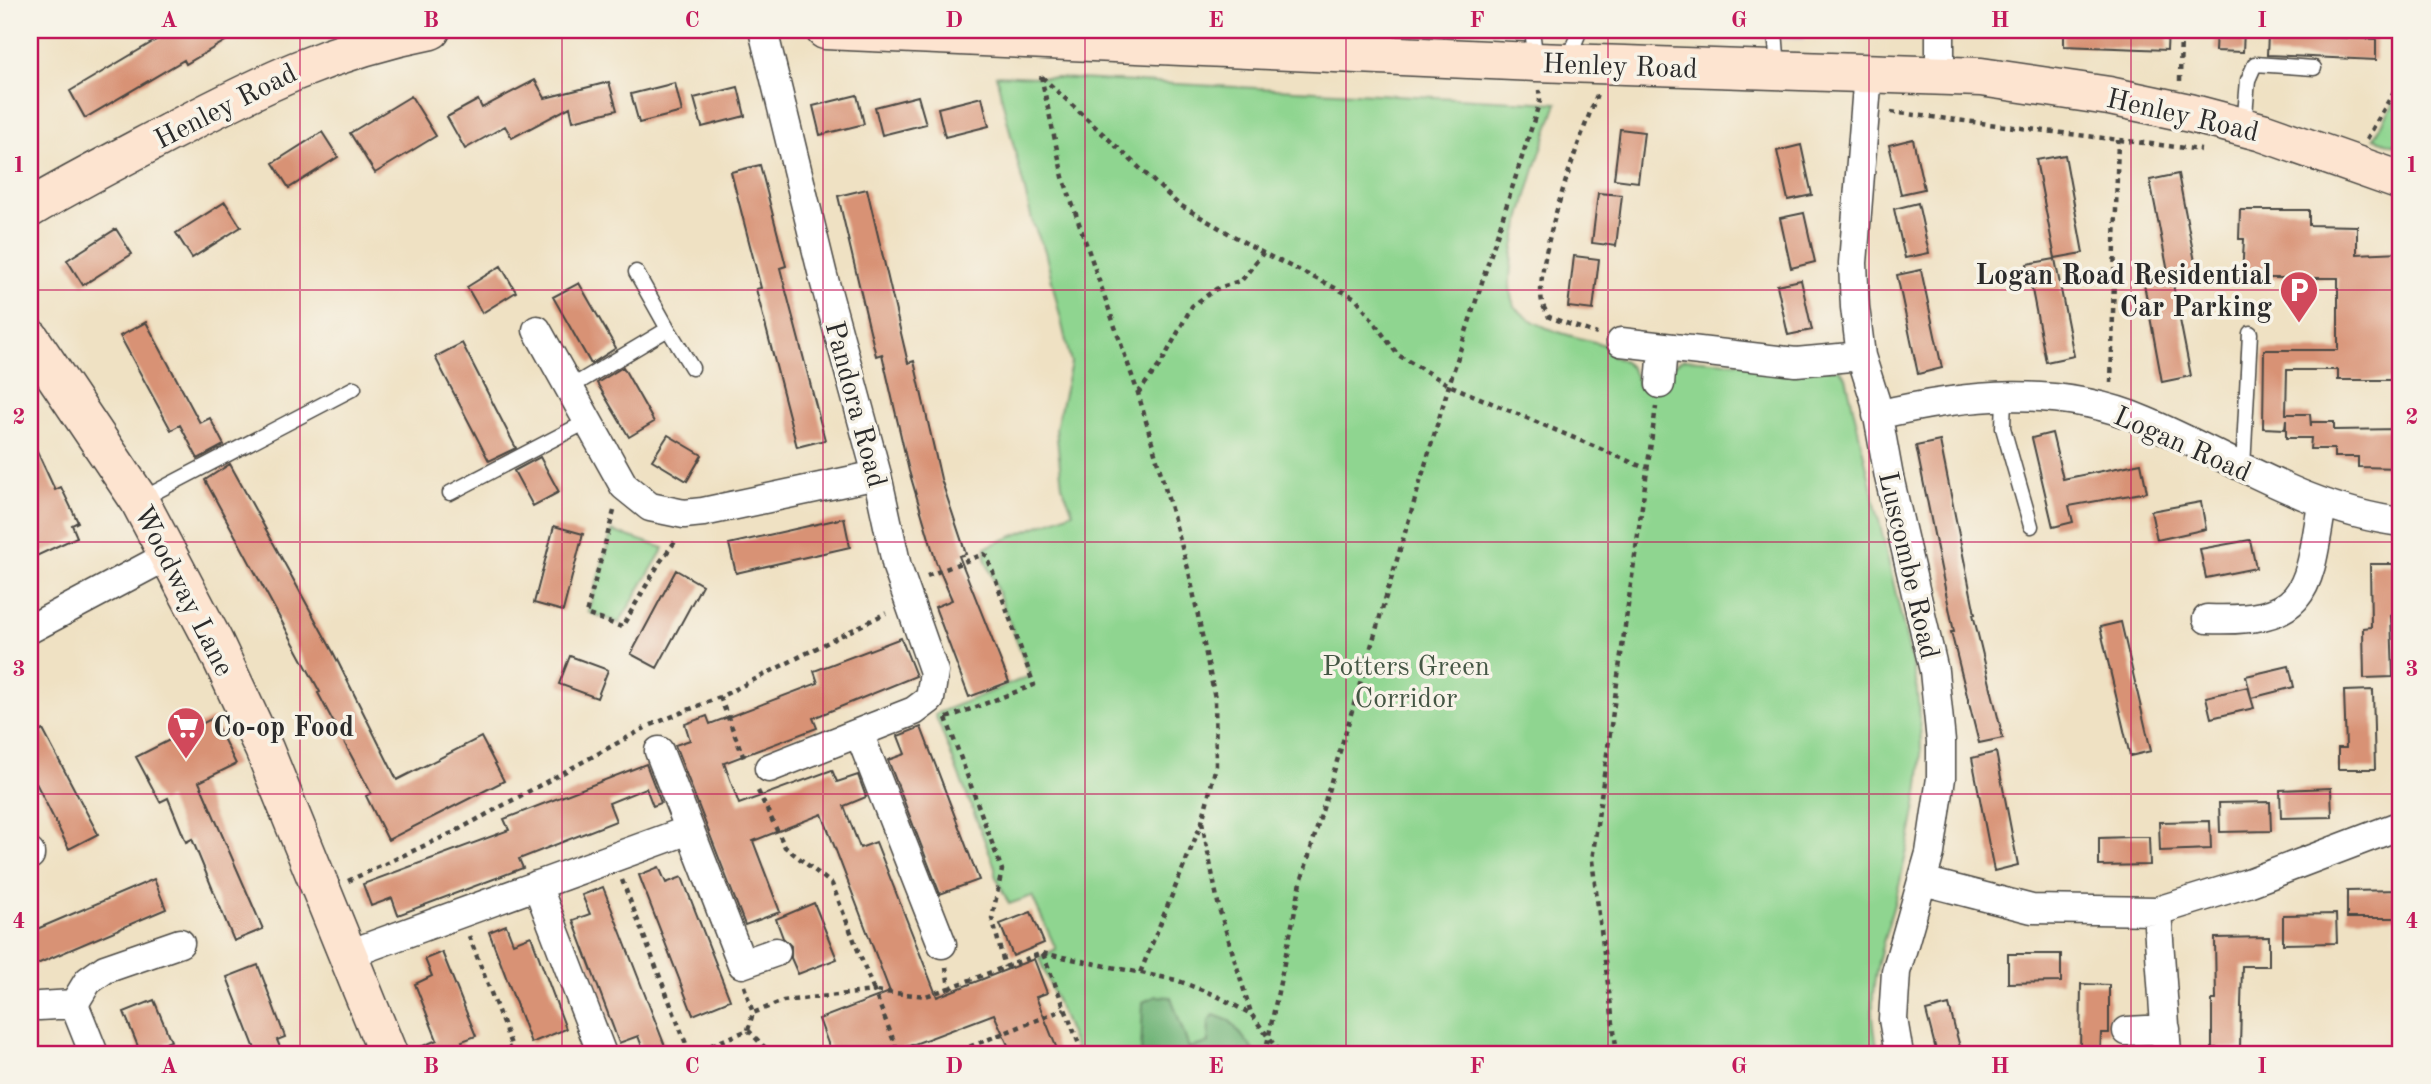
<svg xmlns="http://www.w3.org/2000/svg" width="2431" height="1084" font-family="'Old Standard TT',serif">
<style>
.industrial{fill:#d2bdc8}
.green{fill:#8fd590;stroke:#5d805e;stroke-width:2}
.forest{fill:#73b67a;stroke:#4f7052;stroke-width:2}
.building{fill:#d89274}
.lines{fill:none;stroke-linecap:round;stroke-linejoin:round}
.lane-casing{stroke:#484642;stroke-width:17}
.street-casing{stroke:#484642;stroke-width:31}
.secondary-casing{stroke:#484642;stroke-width:41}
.path{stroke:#484642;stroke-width:4.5;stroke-dasharray:5 5;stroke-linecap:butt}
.lane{stroke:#fff;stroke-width:14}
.street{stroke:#fff;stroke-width:28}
.secondary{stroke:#fde4d0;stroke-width:38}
.grid{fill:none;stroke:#c2185b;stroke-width:2;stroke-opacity:0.55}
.labels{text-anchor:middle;stroke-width:7;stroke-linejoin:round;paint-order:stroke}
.street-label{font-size:28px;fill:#2b2b2b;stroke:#f7f3e8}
.poi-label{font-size:28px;font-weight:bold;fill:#2b2b2b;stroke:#f7f3e8;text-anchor:end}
.park-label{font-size:28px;fill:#445644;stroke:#f7f3e8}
.neatline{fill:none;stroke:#c2185b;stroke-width:2.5}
.grid-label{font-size:23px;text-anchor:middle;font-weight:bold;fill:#c2185b}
</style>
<rect width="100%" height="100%" fill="#f7f3e8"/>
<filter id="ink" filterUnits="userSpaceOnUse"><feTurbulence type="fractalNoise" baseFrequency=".0143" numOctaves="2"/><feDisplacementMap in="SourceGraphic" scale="14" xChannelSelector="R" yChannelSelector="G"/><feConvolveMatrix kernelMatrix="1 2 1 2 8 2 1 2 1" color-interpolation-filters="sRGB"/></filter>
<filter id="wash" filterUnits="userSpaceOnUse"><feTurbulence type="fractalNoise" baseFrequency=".00686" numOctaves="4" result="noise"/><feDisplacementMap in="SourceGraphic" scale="28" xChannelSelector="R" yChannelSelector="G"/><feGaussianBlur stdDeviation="1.57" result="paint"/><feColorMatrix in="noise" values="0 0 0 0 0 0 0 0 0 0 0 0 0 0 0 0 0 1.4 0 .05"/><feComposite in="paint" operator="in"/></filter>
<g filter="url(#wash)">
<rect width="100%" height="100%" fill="#efe1c3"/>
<!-- industrial -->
<path class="industrial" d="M1525 30H1804V40Z"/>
<!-- green -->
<path class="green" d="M996 75 1557 103C1545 140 1494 276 1515 306 1534 331 1580 337 1608 346L1612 356C1629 363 1635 369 1638 387L1661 389 1672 366 1684 359 1839 369 1846 377 1916 681C1919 713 1923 745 1920 777 1917 810 1908 845 1901 877 1886 943 1861 983 1879 1054H1078L1039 958 1056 949 1032 896 1009 904 995 875V867L935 714 1030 676 985 558 986 547 1073 512 1062 486 1056 428 1071 363 1045 251 1033 224Z
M2401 91V147L2374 138Z
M612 531 664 548 619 623 588 612Z"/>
<!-- forest -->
<path class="forest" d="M1156 996 1171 997 1189 1048 1208 1043 1209 1020 1214 1015 1230 1021 1257 1054H1141L1143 1002Z"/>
<g id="blocks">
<!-- building -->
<path class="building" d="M173 30H244L186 64 184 60 85 118 70 91Z
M2064 30H2168L2167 50 2064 46Z
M2216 30H2244L2243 52 2215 51Z
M2268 35 2376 39V60L2267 55Z
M535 80 545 98 609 82 617 110 573 121 570 107 512 138 505 126 465 149 447 117 478 100 482 108Z
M675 83 682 112 639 123 631 94Z
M738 87 745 116 702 127 694 98Z
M857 95 864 124 820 135 813 106Z
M411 96 436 136 375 173 350 133Z
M918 96 926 124 882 135 875 107Z
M982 97 989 126 945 137 938 108Z
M1620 129 1644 132 1638 182 1614 179Z
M322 132 338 157 289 188 273 163Z
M1913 139 1924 189 1901 194 1889 145Z
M1801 145 1812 195 1788 200 1777 151Z
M2065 155 2083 253 2055 258 2036 160Z
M760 165 786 266 780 268 825 440 797 447 756 289 761 288 731 172Z
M2178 174 2197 272 2169 277 2150 180Z
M867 189 908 363 914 361 941 479 966 554 959 556 1009 682 969 697 935 607 952 600 936 562 909 471 882 354 876 356 838 196Z
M1598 193 1622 195 1616 246 1592 243Z
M225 202 241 227 192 258 176 233Z
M1918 203 1929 253 1905 258 1894 209Z
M2240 210H2309V225L2357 226V254L2401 252V380H2338V370H2287L2286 414H2310L2311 427V422H2334V430L2401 429V468L2358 467V457H2334V449H2310L2311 438H2286V419L2285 429 2263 428 2264 350H2338V278H2242L2244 239H2239Z
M1804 213 1815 262 1791 268 1780 218Z
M116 229 132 254 83 285 67 260Z
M1574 256 1599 259 1593 310 1568 307Z
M2055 259 2074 356 2046 362 2027 264Z
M501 266 516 292 482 313 467 287Z
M1921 270 1942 368 1918 374 1897 275Z
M2172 279 2191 376 2162 382 2144 284Z
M1801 280 1812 330 1788 335 1777 285Z
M579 283 616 348 591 364 553 297Z
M146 322 200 423 210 418 224 445 198 459 180 425 171 430 120 336Z
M462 343 516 448 489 461 435 357Z
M623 367 654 422 629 437 597 383Z
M2052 433 2063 479 2141 463 2147 492 2069 506 2073 522 2053 527 2032 438Z
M668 435 702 455 687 481 652 460Z
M30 436 55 490 61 487 78 522 72 525 77 537 30 559Z
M1940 441 1975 614H1973L2003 738 1979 743 1951 632H1954L1916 446Z
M540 457 559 492 533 506 514 471Z
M230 464 333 652 397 780 481 737 504 781 388 840 366 796 371 793 318 693 320 692 205 480Z
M2201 502 2206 529 2157 540 2151 511Z
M844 518 850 547 736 573 729 544Z
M554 526 583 534 563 611 534 603Z
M2250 540 2256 568 2206 578 2200 549Z
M2370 564H2398L2400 615H2391L2393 677 2364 678 2363 628 2371 627Z
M676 570 702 585 657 668 631 654Z
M2121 622 2151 751 2130 756 2100 627Z
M901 638 916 676 813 718 817 728 724 763 739 804 832 770 837 782 858 775 866 797 844 806 860 848 876 842 937 997 1034 959 1047 993 1036 997 1059 1054H1012L994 1014 888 1054H832L819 1019 890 992 822 814 753 841 780 912 745 925 675 745 690 740 685 724 707 716 710 724 818 683 814 671Z
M570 656 608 670 597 698 559 684Z
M2289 666 2294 687 2251 698 2254 708 2211 718 2206 697 2248 687 2251 697 2246 676Z
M2373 690 2375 769H2338V748H2346L2344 691Z
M213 718 236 764 199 782 263 929 234 941 192 839 186 842 168 798 160 802 136 757Z
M921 727 979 880 940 894 888 760 905 754 898 736Z
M43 730 98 834 69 849 30 771V737Z
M1996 752 2018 865 1994 871 1972 758Z
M646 764 661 803 653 806 646 788 609 803 616 821 519 859 523 868 398 915 392 898 371 906 363 884 509 830 504 819Z
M2331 788 2332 817 2281 818 2280 790Z
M2270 802 2271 831 2220 832 2219 803Z
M2210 821 2211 849 2160 851 2159 822Z
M2131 837H2149L2150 865 2099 866V838Z
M659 867 666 883 682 877 730 1000 693 1015 639 875Z
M154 879 166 909 30 967V932Z
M603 887 647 1000 668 1054H645L638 1036 619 1043 573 920 590 914 582 895Z
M2401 890V918H2347V891Z
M814 903 837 959 798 974 791 958V946L783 938 776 919Z
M1031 912 1044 943 1013 956 1000 924Z
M2336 914 2337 943 2283 944V915Z
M506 925 513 943 531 936 566 1029 531 1043 489 932Z
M2269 937V966H2242L2240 1048H2212V1000H2216L2215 938Z
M442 952 476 1036 462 1041 467 1054H409V1052L437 1040 415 984 432 976 425 959Z
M2008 954H2061V982L2008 983Z
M258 965 285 1037 277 1040 283 1054H257L227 977Z
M2081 984 2109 985V1033H2101L2100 1054H2080Z
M154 1000 171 1041 165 1043 169 1054H141L124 1012Z
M1949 1005 1955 1029 1962 1054H1937L1926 1011Z"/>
</g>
</g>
<g filter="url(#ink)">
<use href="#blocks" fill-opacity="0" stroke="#484642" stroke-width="2"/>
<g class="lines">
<!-- lane casing -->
<g class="lane-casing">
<path id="lane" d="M1532 30 1536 61
M1775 30 1778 69
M1567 61 1580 30
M2244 127 2248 80 2255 64 2314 68
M636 272 668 329
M569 388 668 329 692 368
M2004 395 2003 428 2031 526
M2243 468 2250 333
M450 493 588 421
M140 500 354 388"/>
</g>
<!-- street casing -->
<g class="street-casing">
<path id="street" d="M763 30 823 276 877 475 897 567 934 672 930 699 914 711 769 768
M1940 30V75
M1868 73 1853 263 1855 307 1861 356 1875 400 1889 477 1934 671 1941 742V778L1930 853 1896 972 1893 1019 1899 1054
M537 330 624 486 650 507 684 514 703 512 877 475
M1621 342 1796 362 1861 356
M1660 384 1663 348
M1877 415C1965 394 2059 384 2145 421 2231 457 2306 510 2401 522
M2207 619C2308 623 2308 592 2322 504
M30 629 169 555
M859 733 942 944
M659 751 742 964 776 952
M30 853V855
M1923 881 2032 909 2157 911 2248 883 2401 825
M537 885 602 1054
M2157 911 2167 1054
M349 954 689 830
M74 1004 88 981 105 969 180 943
M74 1004 94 1054
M39 1006 74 1004
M2127 1031 2166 1029"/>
</g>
<!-- secondary casing -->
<g class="secondary-casing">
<path id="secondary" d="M825 30 1536 62 1981 77 2109 96 2190 113 2262 132 2401 181
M30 208C76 181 123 157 170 132 258 86 332 49 431 30
M30 338 139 500 214 642 264 749 388 1054"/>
</g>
<!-- path -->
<path class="path" d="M1041 76 1063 177 1138 393 1189 572 1215 698 1216 766 1202 822 1140 973
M1042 77 1178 204 1263 253 1356 298 1398 355 1449 385 1645 468
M2180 81 2181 30
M1597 95C1580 136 1534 262 1542 302 1543 307 1547 313 1549 317L1597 334
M1891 112 2201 150
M2367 139 2401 79
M2111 383 2118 140
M1138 393 1162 362 1192 306 1216 289 1242 280 1263 253
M614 511 586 614 622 627 660 562 677 539
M927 576 984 554 987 556 1034 685 947 718
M720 697 745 761
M946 718 1002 870 992 918 1005 967
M651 725 720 697 886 613
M758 791 785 847 832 884 874 991 926 996 949 988 946 967
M1202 822 1219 908 1251 1013
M622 880 690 1054 748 1030 771 1054
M348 881 456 831 645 728
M469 936 512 1047 494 1054
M1043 954 1083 1054
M744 986 753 1013 783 1001 874 991 899 1054
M949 988 1042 953 1176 980 1215 995 1251 1014 1281 1054
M748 1030 753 1013
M678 1054H690
M951 1054 1065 1009
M1265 1054 1301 882 1449 385 1540 101 1539 90
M1617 1054 1592 860 1656 407"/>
<!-- lane -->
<use href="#lane" class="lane"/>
<!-- street -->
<use href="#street" class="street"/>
<!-- secondary -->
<use href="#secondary" class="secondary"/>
</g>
</g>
<!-- grid -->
<path class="grid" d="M300 30V1054M562 30V1054M823 30V1054M1085 30V1054M1346 30V1054M1608 30V1054M1869 30V1054M2131 30V1054M30 290H2401M30 542H2401M30 794H2401"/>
<!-- icons -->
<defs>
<g id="parking-pin" transform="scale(2.0125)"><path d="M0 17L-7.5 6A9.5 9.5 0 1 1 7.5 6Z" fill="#d1495b" stroke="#f7f3e8"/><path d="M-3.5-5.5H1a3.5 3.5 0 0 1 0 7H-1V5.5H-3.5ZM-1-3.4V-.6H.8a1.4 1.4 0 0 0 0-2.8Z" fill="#fff"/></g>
<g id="supermarket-pin" transform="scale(2.0125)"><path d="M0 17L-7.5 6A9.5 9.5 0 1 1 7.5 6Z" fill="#d1495b" stroke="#f7f3e8"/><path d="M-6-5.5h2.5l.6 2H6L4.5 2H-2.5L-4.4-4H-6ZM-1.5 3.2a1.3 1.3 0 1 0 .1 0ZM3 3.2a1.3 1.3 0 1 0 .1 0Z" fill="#fff"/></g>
</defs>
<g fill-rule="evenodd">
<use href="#parking-pin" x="2299" y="290"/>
<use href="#supermarket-pin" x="186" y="726"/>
</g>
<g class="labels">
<!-- street labels -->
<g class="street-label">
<text transform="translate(1620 65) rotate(2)" y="10">Henley Road</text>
<text transform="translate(225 105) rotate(-27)" y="10">Henley Road</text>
<text transform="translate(2183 114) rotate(13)" y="10">Henley Road</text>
<text transform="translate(857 404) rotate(75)" y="10">Pandora Road</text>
<text transform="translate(2183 443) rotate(24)" y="10">Logan Road</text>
<text transform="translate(1910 565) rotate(77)" y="10">Luscombe Road</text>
<text transform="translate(185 590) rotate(63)" y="10">Woodway Lane</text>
</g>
<!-- poi labels -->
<g class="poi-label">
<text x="2272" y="284">Logan Road Residential<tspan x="2272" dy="32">Car Parking</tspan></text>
<text x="213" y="736" text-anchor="start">Co-op Food</text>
</g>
<!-- park labels -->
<g class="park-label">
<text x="1406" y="675">Potters Green<tspan x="1406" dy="32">Corridor</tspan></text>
</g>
</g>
<!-- margin -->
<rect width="2431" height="1084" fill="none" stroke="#f7f3e8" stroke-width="77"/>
<rect x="38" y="38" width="2354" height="1008" class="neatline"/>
<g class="grid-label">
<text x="169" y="27">A</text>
<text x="431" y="27">B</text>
<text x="692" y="27">C</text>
<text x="954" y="27">D</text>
<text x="1216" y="27">E</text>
<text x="1477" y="27">F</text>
<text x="1739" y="27">G</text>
<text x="2000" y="27">H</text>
<text x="2262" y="27">I</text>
<text x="19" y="172">1</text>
<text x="2412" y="172">1</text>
<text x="19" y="424">2</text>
<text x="2412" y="424">2</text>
<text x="19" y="676">3</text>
<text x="2412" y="676">3</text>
<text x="19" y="928">4</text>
<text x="2412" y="928">4</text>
<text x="169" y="1073">A</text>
<text x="431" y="1073">B</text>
<text x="692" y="1073">C</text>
<text x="954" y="1073">D</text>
<text x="1216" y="1073">E</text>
<text x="1477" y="1073">F</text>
<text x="1739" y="1073">G</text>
<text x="2000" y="1073">H</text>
<text x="2262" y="1073">I</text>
</g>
</svg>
